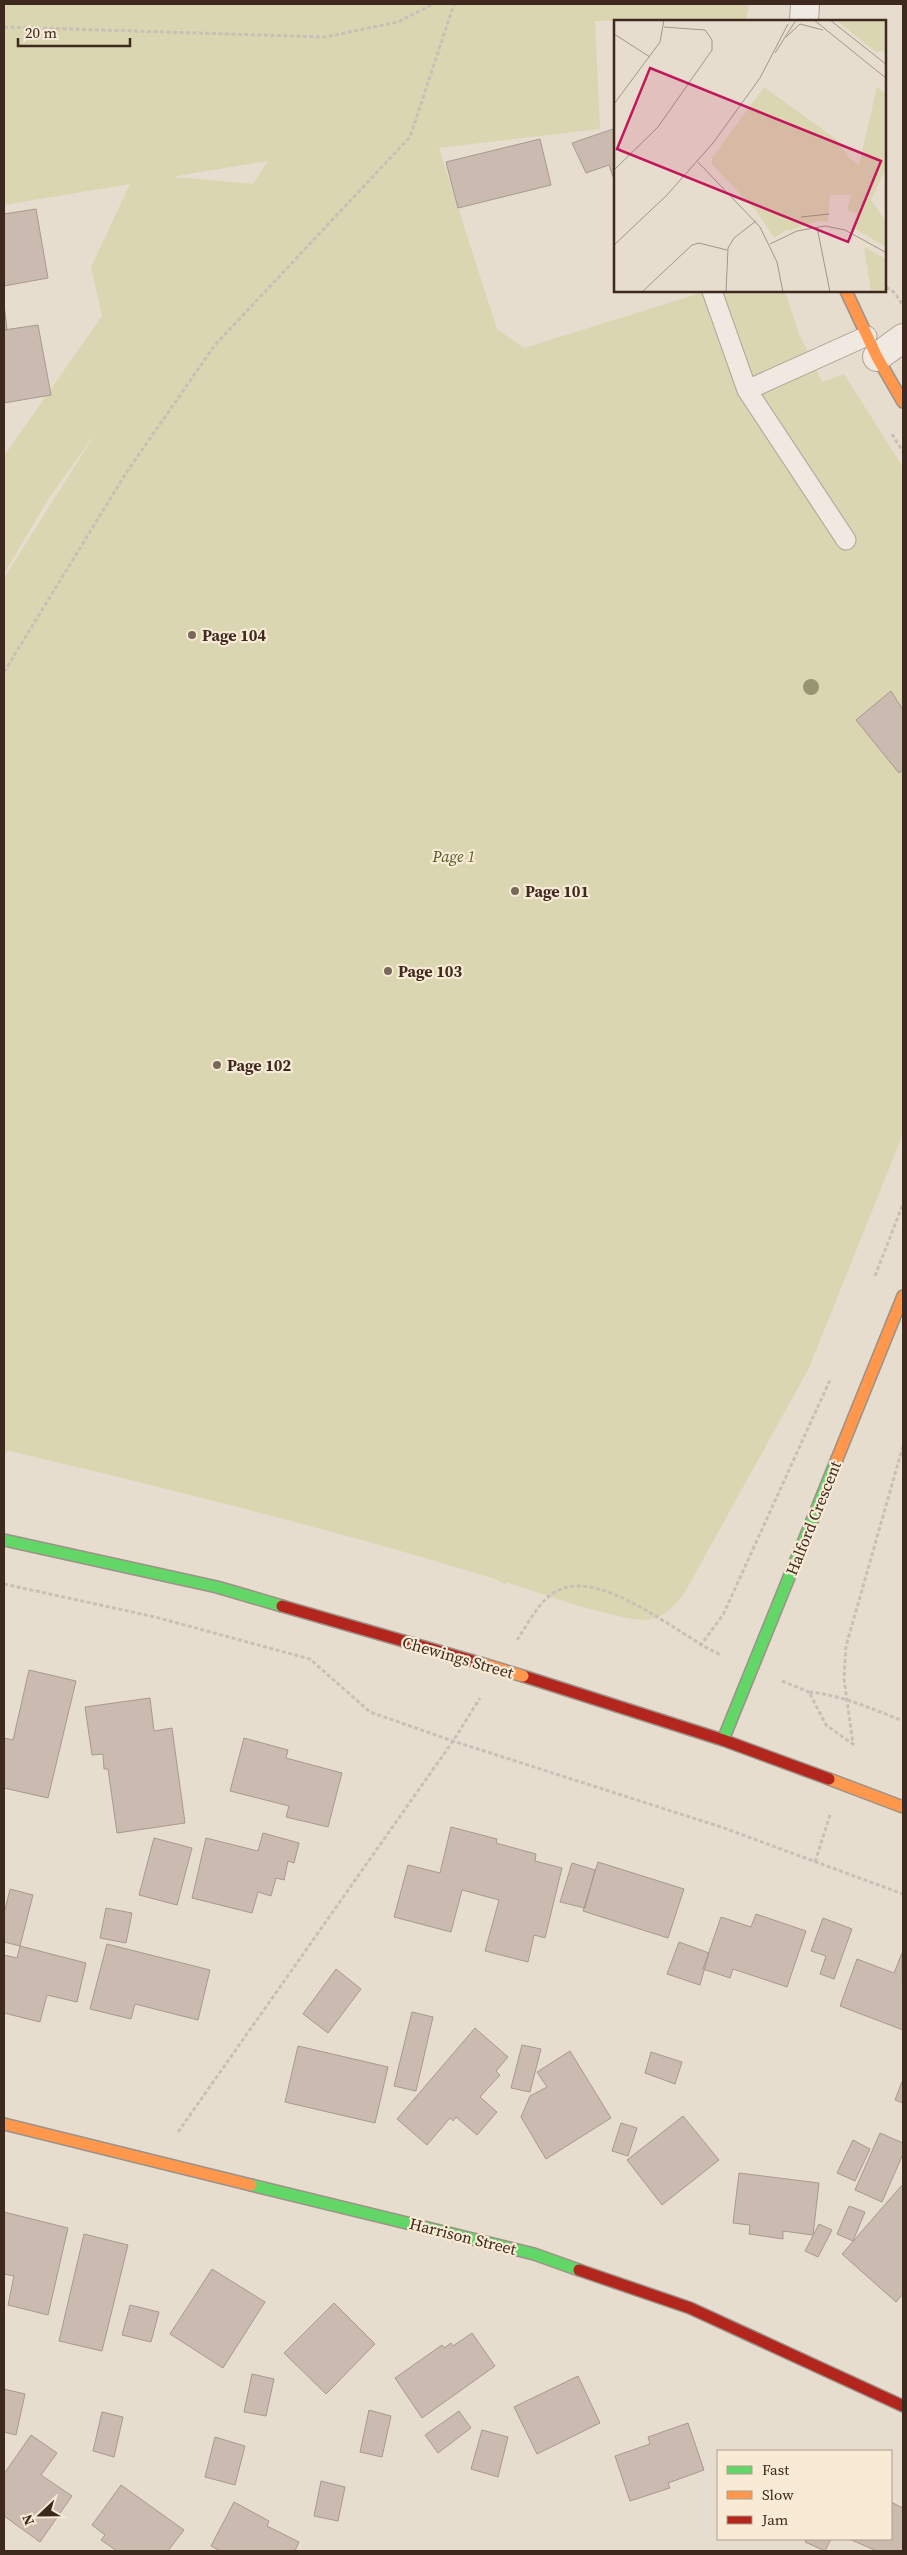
<svg xmlns="http://www.w3.org/2000/svg" width="907" height="2555" font-family="'Source Serif 4',serif">
<style>
.green{fill:#dad6b1;fill-rule:evenodd}
.building{fill:#cbbaaf;stroke:#a8988e}
.lines{fill:none;stroke-linecap:round;stroke-linejoin:round}
.lane-casing{stroke:#aca297;stroke-width:21}
.street-casing{stroke:#aca297;stroke-width:30}
.fast-casing{stroke:#9c9288;stroke-width:14}
.slow-casing{stroke:#9c9288;stroke-width:14}
.jam-casing{stroke:#9c9288;stroke-width:14}
.path{stroke:#c8c0b7;stroke-width:3;stroke-dasharray:4 2.5;stroke-linecap:butt}
.lane{stroke:#efe9e1;stroke-width:19}
.street{stroke:#efe9e1;stroke-width:28}
.fast{stroke:#63d668;stroke-width:11}
.slow{stroke:#ff974d;stroke-width:11}
.jam{stroke:#b3261e;stroke-width:11}
.slow-bridge-casing{stroke:#9c9288;stroke-width:14;stroke-linecap:butt}
.slow-bridge{stroke:#ff974d;stroke-width:11}
.tree{fill:#969571}
.poi-dot{fill:#78685c;stroke:#f8ead5;stroke-width:2}
.labels{text-anchor:middle;stroke-width:4.5;stroke-linejoin:round;paint-order:stroke}
.poi-label{font-size:16px;font-weight:bold;fill:#3d291e;stroke:#f8ead5;text-anchor:start}
.park-label{font-size:16px;font-style:italic;fill:#535a24;stroke:#f8ead5}
.street-label{font-size:16px;fill:#3d291e;stroke:#f8ead5}
.inset-road{fill:none;stroke:#a39588;stroke-width:1}
.view{fill:#c2185b;fill-opacity:0.15;stroke:#c2185b;stroke-width:2.5}
.inset-edge{fill:none;stroke:#3d291e;stroke-width:2.5}
</style>
<rect width="100%" height="100%" fill="#e7ddcf"/>
<!-- green -->
<path class="green" d="M4 4H749L746 21H595L600 129 439 148 497 329 524 348 707 291H785L799 334 822 382 844 374 903 467V1134L809 1368 684 1594C675 1605 666 1616 651 1619 629 1625 534 1591 506 1582V1585L495 1579C335 1530 173 1490 10 1451L4 1453V578L97 431 47 501 4 574V456L102 316 91 267 130 184 4 205ZM268 161 253 184 175 177 176 176Z"/>
<!-- building -->
<path class="building" d="M614 32H616V90Z
M616 128V185L609 165 586 173 572 143Z
M540 139 551 185 458 208 446 162Z
M36 209 48 278 4 286V214Z
M4 304 7 330H4Z
M38 325 51 395 4 403V330Z
M891 691 903 710V770L899 773 856 720Z
M29 1670 76 1681 48 1798 4 1788V1738L13 1740Z
M150 1698 154 1731 172 1728 185 1823 117 1833 108 1769H104L103 1754 92 1755 85 1707Z
M244 1738 288 1750 286 1758 342 1773 328 1827 286 1817 289 1806 230 1791Z
M451 1827 497 1839 496 1843 536 1854 535 1861 562 1868 545 1938 534 1935 528 1962 485 1951 499 1900 462 1890 451 1932 394 1917 408 1865 440 1873Z
M263 1833 299 1843 294 1863 288 1861 284 1880 276 1878 271 1896 258 1892 252 1913 192 1898 206 1838 258 1851Z
M154 1838 192 1848 177 1905 139 1895Z
M598 1862 684 1889 668 1938 583 1911Z
M572 1863 595 1870 585 1908 560 1902Z
M10 1889 33 1895 20 1946 4 1942V1914Z
M106 1908 132 1913 126 1943 100 1938Z
M756 1914 806 1931 787 1987 733 1969 730 1978 703 1969 721 1917 751 1927Z
M823 1918 852 1929 834 1979 820 1974 826 1956 811 1951Z
M679 1942 709 1953 700 1985 667 1974Z
M107 1944 210 1970 198 2020 135 2004 131 2019 90 2009Z
M20 1946 86 1963 77 2002 47 1995 40 2022 4 2013V1955L17 1958Z
M902 1953 903 2030 840 2006 857 1959 894 1973Z
M336 1969 361 1989 328 2033 303 2014Z
M412 2012 433 2017 416 2091 394 2086Z
M475 2028 508 2057 496 2071 500 2075 480 2097 497 2112 477 2135 456 2117 453 2121 450 2118 427 2145 397 2119Z
M522 2045 541 2049 530 2092 511 2088Z
M298 2046 388 2067 375 2123 285 2102Z
M570 2051 611 2118 546 2159 521 2117 530 2096 547 2087 537 2072Z
M651 2052 682 2062 675 2084 645 2073Z
M903 2079V2103L895 2100Z
M683 2116 719 2160 662 2205 627 2160Z
M621 2123 637 2128 628 2156 612 2151Z
M880 2133 903 2143V2154L882 2202 855 2190Z
M853 2140 870 2149 855 2181 837 2173Z
M739 2173 819 2183 813 2235 783 2231V2239L749 2234 750 2225 733 2223Z
M903 2184V2294L896 2302 842 2254Z
M849 2206 865 2212 853 2241 837 2234Z
M4 2212 68 2228 48 2315 8 2305 14 2276 4 2274Z
M819 2224 832 2230 818 2257 805 2251Z
M84 2234 128 2245 102 2351 59 2341Z
M212 2269 265 2302 223 2368 170 2334Z
M334 2303 375 2344 326 2394 284 2353Z
M130 2305 159 2312 151 2342 122 2335Z
M472 2333 495 2366 422 2418 395 2378 442 2345 444 2348 451 2343 453 2346Z
M252 2374 274 2379 266 2416 244 2412Z
M578 2376 600 2423 537 2454 514 2407Z
M4 2389 25 2394 16 2435 4 2432Z
M369 2410 391 2416 382 2457 360 2452Z
M459 2411 471 2428 438 2453 425 2435Z
M102 2412 123 2417 114 2457 93 2451Z
M688 2423 704 2470 668 2483 670 2488 630 2501 615 2456 650 2444 648 2437Z
M482 2430 508 2437 498 2477 471 2469Z
M31 2435 57 2453 41 2475 72 2496 40 2542 4 2516V2474Z
M215 2437 245 2446 235 2485 205 2477Z
M321 2481 345 2487 338 2521 314 2516Z
M121 2485 184 2530 168 2551H117L101 2540 105 2535 92 2525Z
M234 2502 269 2521 267 2526 299 2542 295 2551H220L211 2546Z
M891 2502 903 2508V2551H877L849 2539H891Z
M807 2539H831L825 2551 805 2542Z"/>
<g class="lines">
<!-- lane casing -->
<g class="lane-casing">
<path id="lane" d="M712 291 747 390 846 540
M747 390 867 336"/>
</g>
<!-- street casing -->
<g class="street-casing">
<path id="street" d="M804 21 805 4
M877 357 903 338"/>
</g>
<!-- fast casing -->
<g class="fast-casing">
<path id="fast" d="M4 1540 217 1587 282 1606
M723 1740 837 1459
M251 2185 534 2254 579 2270"/>
</g>
<!-- slow casing -->
<g class="slow-casing">
<path id="slow" d="M846 291 877 357 903 402
M837 1459 903 1296
M829 1779 903 1807
M4 2124 251 2185"/>
</g>
<!-- jam casing -->
<g class="jam-casing">
<path id="jam" d="M282 1606 480 1663
M523 1676 723 1740 829 1779
M579 2270 690 2308 903 2406"/>
</g>
<!-- path -->
<path class="path" d="M4 27 325 37 398 22 433 4
M886 287 895 293 902 304
M892 434 903 452
M4 672 126 473 215 345 410 137 454 4
M875 1276 903 1204
M903 1446 846 1646 844 1679 853 1744 826 1725 809 1692C842 1695 872 1709 903 1721
M4 1584 155 1617 310 1659 370 1712 453 1741 721 1827 903 1894
M517 1640C528 1624 538 1602 555 1592 600 1565 680 1637 721 1655
M700 1646 723 1615 830 1380
M782 1681 809 1692
M815 1862 830 1815
M178 2132 453 1741 480 1698"/>
<!-- lane -->
<use href="#lane" class="lane"/>
<!-- street -->
<use href="#street" class="street"/>
<!-- fast -->
<use href="#fast" class="fast"/>
<!-- slow -->
<use href="#slow" class="slow"/>
<!-- jam -->
<use href="#jam" class="jam"/>
<!-- slow-bridge casing -->
<g class="slow-bridge-casing">
<path id="slow-bridge" d="M480 1663 523 1676"/>
</g>
<!-- slow-bridge -->
<use href="#slow-bridge" class="slow-bridge"/>
</g>
<!-- trees -->
<circle class="tree" cx="811" cy="687" r="8"/>
<!-- markers -->
<g class="poi-dot">
<circle cx="192" cy="635" r="5"/>
<circle cx="515" cy="891" r="5"/>
<circle cx="388" cy="971" r="5"/>
<circle cx="217" cy="1065" r="5"/>
</g>
<g class="labels">
<!-- poi labels -->
<g class="poi-label">
<text x="202" y="641">Page 104</text>
<text x="525" y="897">Page 101</text>
<text x="398" y="977">Page 103</text>
<text x="227" y="1071">Page 102</text>
</g>
<!-- park labels -->
<g class="park-label">
<text x="454" y="862">Page 1</text>
</g>
<!-- street labels -->
<g class="street-label">
<text transform="translate(813 1518) rotate(-68)" y="6">Halford Crescent</text>
<text transform="translate(458 1657) rotate(16)" y="6">Chewings Street</text>
<text transform="translate(463 2236) rotate(14)" y="6">Harrison Street</text>
</g>
</g>
<!-- overview -->
<g transform="translate(614 20)">
<rect width="272" height="272" fill="#e7ddcf"/>
<path d="M222 0H272V35L269 31 262 32ZM150 67 222 119 235 138 245 145 263 67 272 74V148L257 180 272 201V227L238 207 243 194 233 190 237 175H216L214 201H203L175 211 174 209 160 218 143 192 98 144V138ZM250 227 272 239V272H257Z" fill="#dad6b1"/>
<path class="inset-road" d="M200 0 273 59M216 0 273 45M0 14 36 37M172 17 186 4 209 10M161 33 182 0M0 84 46 22 50 0M84 142 146 207 163 242 169 272M0 150 44 107 98 30V20L91 10 50 7M187 197 215 194M203 207 216 272M156 224 183 211 211 206 231 210 273 233M0 225 53 175 99 123 146 58 174 4M28 272 78 225 85 223 113 230M112 272 114 228 120 218 142 201"/>
<path class="view" d="M36 48 267 141 234 222 3 129Z"/>
<rect width="272" height="272" class="inset-edge"/>
</g>
<!-- border -->
<rect width="907" height="2555" fill="none" stroke="#3d291e" stroke-width="10"/>
<!-- legend -->
<rect x="717" y="2450" width="175" height="90" fill="#f8ead5" stroke="#ad9d8c"/>
<rect x="727" y="2466" width="25" height="8" fill="#63d668" stroke="#ad9d8c"/>
<text x="762" y="2475" font-size="15" fill="#3d291e">Fast</text>
<rect x="727" y="2491" width="25" height="8" fill="#ff974d" stroke="#ad9d8c"/>
<text x="762" y="2500" font-size="15" fill="#3d291e">Slow</text>
<rect x="727" y="2516" width="25" height="8" fill="#b3261e" stroke="#ad9d8c"/>
<text x="762" y="2525" font-size="15" fill="#3d291e">Jam</text>
<!-- north arrow -->
<g transform="translate(40 2515) rotate(248)" stroke="#f8ead5" stroke-width="4" paint-order="stroke">
<path d="M0-4L9 19L0 12L-9 19Z" fill="#3d291e"/>
<text y="-8" font-size="14" font-weight="bold" text-anchor="middle" fill="#3d291e">N</text>
</g>
<!-- scale -->
<path d="M18 38v8h112v-8" fill="none" stroke="#3d291e" stroke-width="2.5"/>
<text x="25" y="38" font-size="15" fill="#3d291e" stroke="#f8ead5" stroke-width="4" paint-order="stroke">20 m</text>
</svg>
